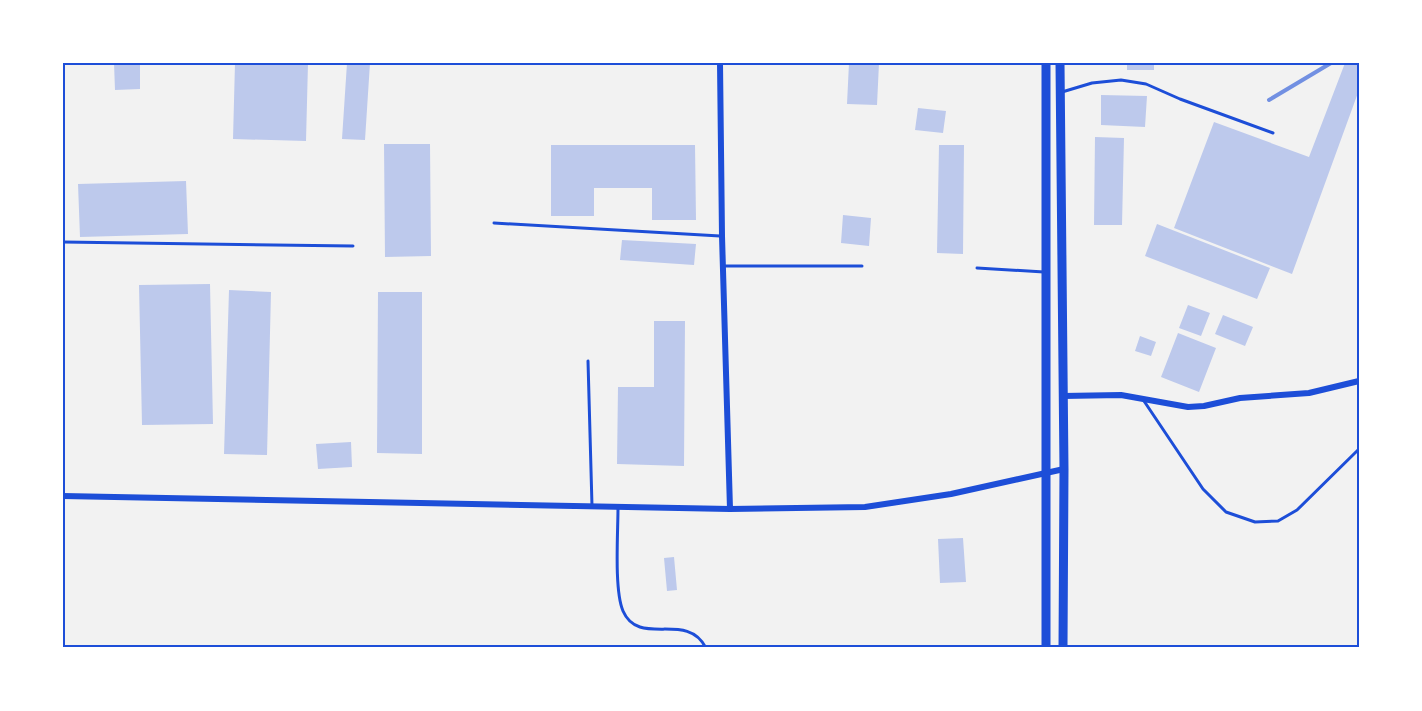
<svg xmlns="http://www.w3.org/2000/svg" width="1422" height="711" font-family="Arial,sans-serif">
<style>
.building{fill:#bdc9ec}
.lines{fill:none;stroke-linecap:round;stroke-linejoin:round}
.service{stroke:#1d4ed8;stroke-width:3}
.minor{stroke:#1d4ed8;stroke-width:6}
.primary{stroke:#1d4ed8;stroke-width:9}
.rail{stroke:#7290e2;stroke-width:4}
.neatline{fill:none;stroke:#1d4ed8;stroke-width:2}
</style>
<rect width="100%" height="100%" fill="#f2f2f2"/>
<!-- building -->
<path class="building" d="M114 63H140V89L115 90Z
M235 63H308L306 141 233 139Z
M347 63H370L365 140 342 139Z
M849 63H879L877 105 847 104Z
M1127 63H1154V70H1127Z
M1345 63H1352L1359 66V90L1292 274 1174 228 1214 122 1309 157Z
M1101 95 1147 96 1145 127 1101 125Z
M918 108 946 111 943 133 915 130Z
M1095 137 1124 138 1122 225H1094Z
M384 144H430L431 256 385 257Z
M551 145H695L696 220H652V188H594V216H551Z
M939 145H964L963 254 937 253Z
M186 181 188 234 80 237 78 184Z
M843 215 871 218 869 246 841 243Z
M1157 224 1270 268 1257 299 1145 256Z
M622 240 696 244 694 265 620 260Z
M210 284 213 424 142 425 139 285Z
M229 290 271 292 267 455 224 454Z
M378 292H422V454L377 453Z
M1188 305 1210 313 1201 336 1179 328Z
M1223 315 1253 327 1245 346 1215 334Z
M654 321H685L684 466 617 464 618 387H654Z
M1178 333 1216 348 1199 392 1161 377Z
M1140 336 1156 342 1151 356 1135 351Z
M351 442 352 467 318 469 316 444Z
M963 538 966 582 940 583 938 539Z
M674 557 677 590 667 591 664 558Z"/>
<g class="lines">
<!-- service -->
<path class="service" d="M1062 92 1092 83 1121 80 1146 84 1180 99 1273 133
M494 223 720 236
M63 242 353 246
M723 266H862
M977 268 1044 272
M588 361 592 506
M1144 401 1203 489 1226 512 1255 522 1278 521 1297 510 1359 449
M618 508C618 533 614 590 623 611 639 648 687 610 706 648"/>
<!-- minor -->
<path class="minor" d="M720 63 722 236 730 509
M1063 396 1121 395 1188 407 1204 406 1240 398 1309 393 1359 381
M63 496 730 509 865 507 951 494 1064 469"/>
<!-- primary -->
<path class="primary" d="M1046 63V648
M1060 63 1064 469 1063 648"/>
<!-- rail -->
<path class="rail" d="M1269 100 1331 63"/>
</g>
<!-- border -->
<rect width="1422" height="711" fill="none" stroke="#ffffff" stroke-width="129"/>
<rect x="64" y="64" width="1294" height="582" class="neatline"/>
</svg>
